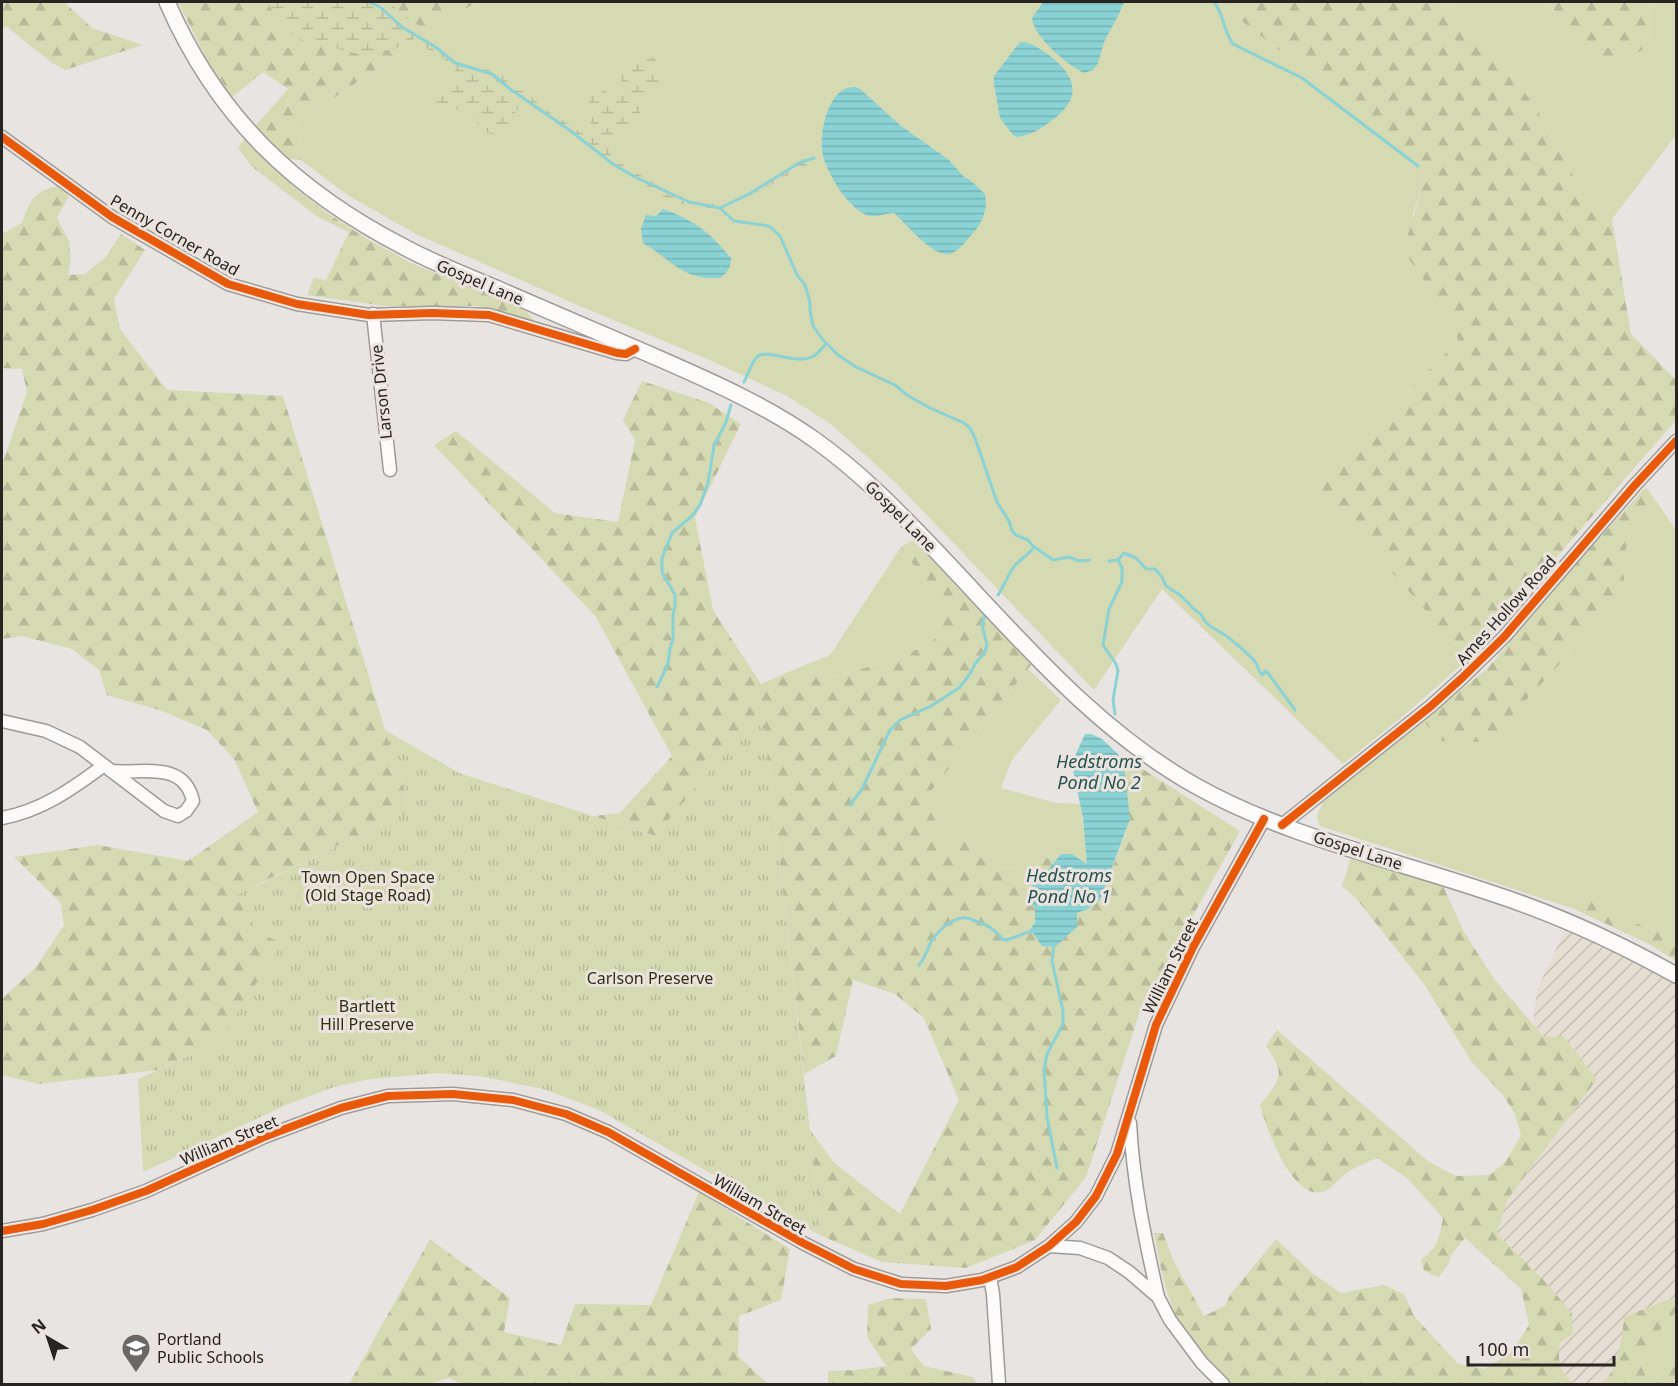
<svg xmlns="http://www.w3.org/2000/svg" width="1678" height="1386" font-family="'Noto Sans',sans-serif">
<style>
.industrial{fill:url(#industrial-furrows)}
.green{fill:#d5dab3}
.forest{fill:url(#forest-firs)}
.wetland{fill:url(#wetland-marsh)}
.park{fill:url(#park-tufts)}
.water{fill:url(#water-rules)}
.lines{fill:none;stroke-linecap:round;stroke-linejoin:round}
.stream{stroke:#8ad2d4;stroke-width:3}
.minor-casing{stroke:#9d9a98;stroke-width:15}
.major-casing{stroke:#9d9a98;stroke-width:18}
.minor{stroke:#fcfbfa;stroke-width:12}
.major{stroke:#fcfbfa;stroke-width:15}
.cycleway-casing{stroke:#ebe3de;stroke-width:11}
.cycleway{stroke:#e8590c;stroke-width:8}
.labels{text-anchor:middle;stroke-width:6;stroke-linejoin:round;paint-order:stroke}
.street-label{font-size:16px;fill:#272422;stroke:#ebe3de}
.park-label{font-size:16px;fill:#2d3213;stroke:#ebe3de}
.poi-label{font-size:16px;fill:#272422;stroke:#ebe3de;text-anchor:start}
.water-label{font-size:18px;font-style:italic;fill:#245354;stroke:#ebe3de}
</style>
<defs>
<pattern id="industrial-furrows" width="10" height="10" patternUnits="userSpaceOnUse" patternTransform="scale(1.5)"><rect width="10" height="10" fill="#e5ded2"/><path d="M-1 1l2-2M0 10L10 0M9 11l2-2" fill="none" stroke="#c4beb4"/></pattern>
<pattern id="forest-firs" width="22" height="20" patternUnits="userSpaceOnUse" patternTransform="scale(1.5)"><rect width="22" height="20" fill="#d5dab3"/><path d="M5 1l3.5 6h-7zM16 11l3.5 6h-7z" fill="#b7bb9a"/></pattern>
<pattern id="wetland-marsh" width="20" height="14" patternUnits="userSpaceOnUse" patternTransform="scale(1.5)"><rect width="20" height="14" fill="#d5dab3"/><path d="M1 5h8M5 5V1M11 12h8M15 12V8" fill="none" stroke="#b7bb9a"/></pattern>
<pattern id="park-tufts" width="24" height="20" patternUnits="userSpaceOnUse" patternTransform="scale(1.5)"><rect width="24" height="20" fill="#d5dab3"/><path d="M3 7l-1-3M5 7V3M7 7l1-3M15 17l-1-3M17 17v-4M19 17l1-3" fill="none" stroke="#b7bb9a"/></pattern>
<pattern id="water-rules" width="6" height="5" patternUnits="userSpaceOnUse" patternTransform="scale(1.5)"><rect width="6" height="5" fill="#8ad2d4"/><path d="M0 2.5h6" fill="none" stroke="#77b4b6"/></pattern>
</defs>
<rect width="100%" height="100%" fill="#e8e4e1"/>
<!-- industrial -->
<path class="industrial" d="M1566 927 1676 981V1299L1667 1300 1625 1317 1620 1353 1609 1375 1601 1383 1596 1384H1576L1571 1381 1561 1370 1558 1356 1560 1342 1571 1313 1541 1277 1497 1234 1507 1200 1597 1079 1544 1037 1533 1023 1537 990Z"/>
<!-- green -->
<path class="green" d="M476 2H1228L1242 21 1421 161 1424 168 1423 184 1413 213 1409 259 1454 323 1458 341 1321 477 1322 491 1468 659 1402 717 1343 764 1162 589 1094 690 897 484 832 425 806 408 787 396 705 358 582 307 416 234 349 196 301 160 298 122Z
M1444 2H1549L1555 14 1651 46 1650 2H1676V135L1612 219 1579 186 1535 106 1486 43Z
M1656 501 1676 530V938L1623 918 1588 892 1572 908 1320 826 1317 816 1323 802 1423 721 1442 741 1622 563 1630 535Z
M901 547 943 607 935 639 901 658 836 676 793 670 830 655Z
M1028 669 1061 700 1012 760 1001 788 1056 803 1080 804 1086 843 1087 864 1072 854H1061L993 872 939 852 924 800Z
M1676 1312V1366L1663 1367 1651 1384H1647L1642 1363 1659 1331Z"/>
<!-- forest -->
<path class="forest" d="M2 2H64L92 28 143 45 65 70 52 63 6 26 2 30Z
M178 2H476L298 122 301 160 286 159 253 129 288 89 263 72 232 97 208 62Z
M1228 2H1444L1486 43 1535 106 1579 186 1612 219 1631 334 1676 380V420L1468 659 1322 492 1321 477 1458 341 1454 323 1409 259 1406 241 1423 184 1424 168 1421 161 1242 21Z
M1549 2H1650L1651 46 1632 55 1597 57 1573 44Z
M247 137 293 186 326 212 364 237 413 264 525 310 535 321H526L498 310 476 306H385L307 295 314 278 326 280 349 232 318 217 251 166 238 147Z
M59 186 69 196 57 218 69 241 71 258 68 275 85 274 105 258 121 234 145 250 114 299 120 329 167 390 283 396 410 811 250 888 253 925 283 942 219 1042 157 1070 39 1084 2 1075V999L36 967 64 925 61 903 14 857 98 845 188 861 258 812 234 759 207 730 162 711 107 695 99 670 72 649 22 636 2 639V465L27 392 22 369 2 368V234L22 223C30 201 33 191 59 186Z
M642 381 709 403 741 424 695 518 713 610 761 684 793 670 836 676 901 658 935 639 943 607 901 547 913 540 1031 665 924 800 942 832 940 851 961 835 993 872 1061 854 1042 877 1033 883 1029 894 1035 909V924L1077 913 1088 909 1100 900 1127 829 1124 765 1119 754 1240 831 1140 1011 1086 1177 1035 1240 966 1268 882 1262 822 1236 810 1130 834 1163 900 1214 959 1100 924 1018 895 994 853 980 836 1056 804 1074 762 710 655 836 593 816 620 813 672 756 596 617 434 445 456 431 555 513 618 522 635 440 623 420Z
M1646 487 1656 501 1630 535 1622 563 1626 593 1487 742 1442 741 1423 721 1488 668 1570 570Z
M1351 858 1442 884 1464 932 1494 979 1544 1037 1563 1036 1597 1079 1507 1200 1497 1234 1541 1277 1572 1313 1573 1334 1560 1342C1557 1359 1559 1375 1576 1384H1231C1213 1364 1191 1343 1178 1319 1165 1296 1159 1259 1154 1233H1163L1174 1262 1204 1316 1225 1306 1230 1295 1276 1239 1312 1273 1341 1293 1384 1285 1404 1294 1414 1316 1458 1364 1484 1369 1512 1352 1529 1325 1521 1289 1465 1238 1451 1255 1449 1263 1439 1277 1431 1275 1424 1270 1421 1259C1438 1249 1439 1237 1443 1218L1407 1178 1377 1158C1368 1162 1357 1166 1348 1172 1340 1176 1335 1185 1327 1190 1294 1208 1266 1127 1260 1105 1280 1079 1287 1076 1266 1046L1277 1030 1429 1162 1456 1176 1490 1175 1506 1161 1521 1135 1515 1114 1503 1095 1471 1061 1424 984 1355 897 1342 886Z
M1588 892 1623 918 1676 938V961L1651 945 1572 908Z
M699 1192 790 1249 781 1300 739 1316 738 1356 768 1384H462L449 1378 429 1384H349L430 1239 510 1298 504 1332 561 1345 575 1304 651 1305Z
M891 1298 926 1299 931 1329 911 1349 924 1366 973 1377 977 1384H828V1371L856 1370 886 1366 867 1337 868 1305Z
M1676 1299V1312L1659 1331 1642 1363 1647 1384H1596C1619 1380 1622 1336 1624 1317L1667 1300Z
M1676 1366V1384H1651L1663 1367Z"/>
<!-- wetland -->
<path class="wetland" d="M268 2H387L418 25 420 34 408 43 394 49 362 55 302 40 286 30 274 14Z
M428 41 435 42 460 60 497 73 505 78 513 89 518 91 535 88V92L531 97 545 109 585 135 591 127C590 112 584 98 599 88L610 94H620C623 88 622 86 621 80 621 70 632 62 639 57L651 56 660 63 663 75 662 86 643 106 640 114 626 128 610 151 612 158C635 172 692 208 719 203 734 201 752 189 764 179 776 168 790 154 807 153L814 158 810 163 726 210C696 216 636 186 611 168 596 158 584 144 569 134 554 123 538 113 522 104 514 112 510 123 501 130 484 144 476 115 464 110 454 107 444 111 435 111L427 101 429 97 453 78 456 72 452 64 424 47V43Z"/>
<!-- park -->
<path class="park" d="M762 709 822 1236 597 1109 543 1089 479 1076 437 1073 371 1079 334 1087 288 1104 143 1172 138 1079 219 1042 282 943 251 930C256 915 250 902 235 896L410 811 385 730 459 773 655 836Z"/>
<!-- water -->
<path class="water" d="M1043 2H1124L1119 14 1104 42 1098 63 1093 70 1084 73C1067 65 1034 37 1032 18Z
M1020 42C1032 42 1040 49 1049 55 1078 77 1082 99 1051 121 1041 129 1030 135 1018 137L1013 135 1000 118 994 84V76Z
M854 87 859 88 901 126 949 160 964 177 970 180 985 194C988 208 983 222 973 233 968 239 957 253 949 254 932 257 906 223 894 213 886 213 878 217 871 216 850 213 825 171 822 151 820 131 828 87 854 87Z
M663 209C696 221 709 232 731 258 731 267 728 272 720 278 682 280 673 261 643 243L641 229 646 215 656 216Z
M1085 734H1091L1102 739 1119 755 1124 765 1130 819 1100 900 1088 909 1077 913V927L1055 947 1042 946 1030 929 1035 923V909L1029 894 1033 883 1042 877 1061 854H1072L1087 864 1083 818 1073 770 1074 758Z"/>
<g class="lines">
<!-- stream -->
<path class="stream" d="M369 2 380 7 402 27 437 48 455 63 492 74 510 89 568 129 613 164 633 176 689 202 720 208 749 194 799 163 814 158
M1214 2C1224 14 1223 31 1233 44L1302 78 1418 166
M720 208 734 221 769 226 780 236 797 275 805 285 810 302V310L813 326 823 340 838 355 856 367 895 385 907 395 930 408 964 423 970 428 975 438 997 502 1009 521 1012 531 1016 535 1028 540 1033 546 1053 560 1069 557 1079 561 1090 560
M744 382C748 375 751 363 757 357 766 348 796 365 812 357 818 354 822 348 826 344
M1109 561 1118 560 1124 553 1136 558 1146 569H1155L1162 577 1166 586 1180 595 1196 611 1201 614C1205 626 1215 628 1225 635 1232 640 1251 656 1256 663 1259 668 1258 671 1262 675L1265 671 1268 673 1295 710
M998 595C1004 586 1007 577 1013 568 1018 560 1028 556 1034 547
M657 687 668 664 670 648 673 640V615L675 605V595L662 572V558L672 533 692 516 700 505 708 483 714 446 726 422 731 405
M1115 714 1113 700 1118 671 1116 664 1103 645 1109 609 1122 582V568L1118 560
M850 805 862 789 890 730 900 720 931 706 959 688 970 674 975 664 985 652 987 645 982 625 985 614
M1054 943 1052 961 1063 1011V1024L1047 1054 1044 1070 1047 1117 1057 1168
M919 965C925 958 926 952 930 944 935 933 953 916 967 918 970 918 972 920 975 921 987 925 994 928 1002 939L1007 940 1034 930"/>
<!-- minor casing -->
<g class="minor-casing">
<path id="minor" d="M2 137 112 217 228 284 297 304 369 315 432 313 489 315 617 353 626 354 635 349
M373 314 390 470
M2 721 46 731 80 747 164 811 178 816 186 811 193 801C184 760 142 774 111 771
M2 818C41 811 72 789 103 766
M1282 825 1431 706 1462 678 1504 637 1635 485 1676 441
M1130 1123C1133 1182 1145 1239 1158 1297
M2 1231 43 1224 92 1210 146 1191 264 1137 341 1108 388 1096 453 1094 513 1100 566 1114 608 1132 803 1243 854 1269 901 1284 946 1286 982 1280 1017 1267 1049 1246 1076 1222 1096 1196 1117 1154 1156 1025 1193 947 1264 819
M1049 1246 1080 1248 1108 1258 1129 1272 1158 1297 1170 1320 1202 1363 1223 1384
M990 1277 993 1294 999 1384"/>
</g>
<!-- major casing -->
<g class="major-casing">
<path id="major" d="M167 2C217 117 295 191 406 248 436 264 467 276 498 289 549 311 600 333 651 355 708 380 764 404 815 440 860 472 899 512 937 552 1017 636 1094 729 1196 786 1285 836 1394 860 1491 893 1556 914 1617 942 1676 975"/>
</g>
<!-- minor -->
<use href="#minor" class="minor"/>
<!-- major -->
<use href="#major" class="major"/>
<!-- cycleway casing -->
<g class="cycleway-casing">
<path id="cycleway" d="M2 137 112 217 228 284 297 304 369 315 432 313 489 315 617 353 626 354 635 349
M1282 825 1431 706 1462 678 1504 637 1635 485 1676 441
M2 1231 43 1224 92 1210 146 1191 264 1137 341 1108 388 1096 453 1094 513 1100 566 1114 608 1132 803 1243 854 1269 901 1284 946 1286 982 1280 1017 1267 1049 1246 1076 1222 1096 1196 1117 1154 1156 1025 1193 947 1264 819"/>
</g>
<!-- cycleway -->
<use href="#cycleway" class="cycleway"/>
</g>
<!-- icons -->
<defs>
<g id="school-pin" transform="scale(1.5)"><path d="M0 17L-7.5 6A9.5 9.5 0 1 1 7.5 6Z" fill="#6b6765" stroke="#ebe3de"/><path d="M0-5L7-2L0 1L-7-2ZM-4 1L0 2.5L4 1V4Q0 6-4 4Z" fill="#fff"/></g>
</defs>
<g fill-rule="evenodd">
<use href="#school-pin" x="136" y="1348"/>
</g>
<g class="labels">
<!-- street labels -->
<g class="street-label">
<text transform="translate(175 235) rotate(30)" y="6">Penny Corner Road</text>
<text transform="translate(480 282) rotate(23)" y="6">Gospel Lane</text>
<text transform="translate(381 392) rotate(-96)" y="6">Larson Drive</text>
<text transform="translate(901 516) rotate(45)" y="6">Gospel Lane</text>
<text transform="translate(1506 610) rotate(-48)" y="6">Ames Hollow Road</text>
<text transform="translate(1358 850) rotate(18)" y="6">Gospel Lane</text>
<text transform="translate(1170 966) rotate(-64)" y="6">William Street</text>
<text transform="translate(229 1140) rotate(-23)" y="6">William Street</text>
<text transform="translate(760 1204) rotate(30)" y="6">William Street</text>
</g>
<!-- park labels -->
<g class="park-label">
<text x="368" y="883">Town Open Space<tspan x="368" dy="18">(Old Stage Road)</tspan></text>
<text x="650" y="984">Carlson Preserve</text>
<text x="367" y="1012">Bartlett<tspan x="367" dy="18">Hill Preserve</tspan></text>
</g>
<!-- poi labels -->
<g class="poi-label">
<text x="157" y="1345">Portland<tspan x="157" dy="18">Public Schools</tspan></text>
</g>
<!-- water labels -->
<g class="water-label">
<text x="1099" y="768">Hedstroms<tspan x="1099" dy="21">Pond No 2</tspan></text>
<text x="1069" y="882">Hedstroms<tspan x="1069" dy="21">Pond No 1</tspan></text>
</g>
</g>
<!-- border -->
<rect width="1678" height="1386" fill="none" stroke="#272422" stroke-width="6"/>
<!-- north arrow -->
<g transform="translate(48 1338) rotate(321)" stroke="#ebe3de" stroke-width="4.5" paint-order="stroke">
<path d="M0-4.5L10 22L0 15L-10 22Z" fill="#272422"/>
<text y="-9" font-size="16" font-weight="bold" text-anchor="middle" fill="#272422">N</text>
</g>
<!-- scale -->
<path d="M1468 1356v9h146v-9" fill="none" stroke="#272422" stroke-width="3"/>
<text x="1477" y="1356" font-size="18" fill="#272422" stroke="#ebe3de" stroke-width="4.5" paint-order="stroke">100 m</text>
</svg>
